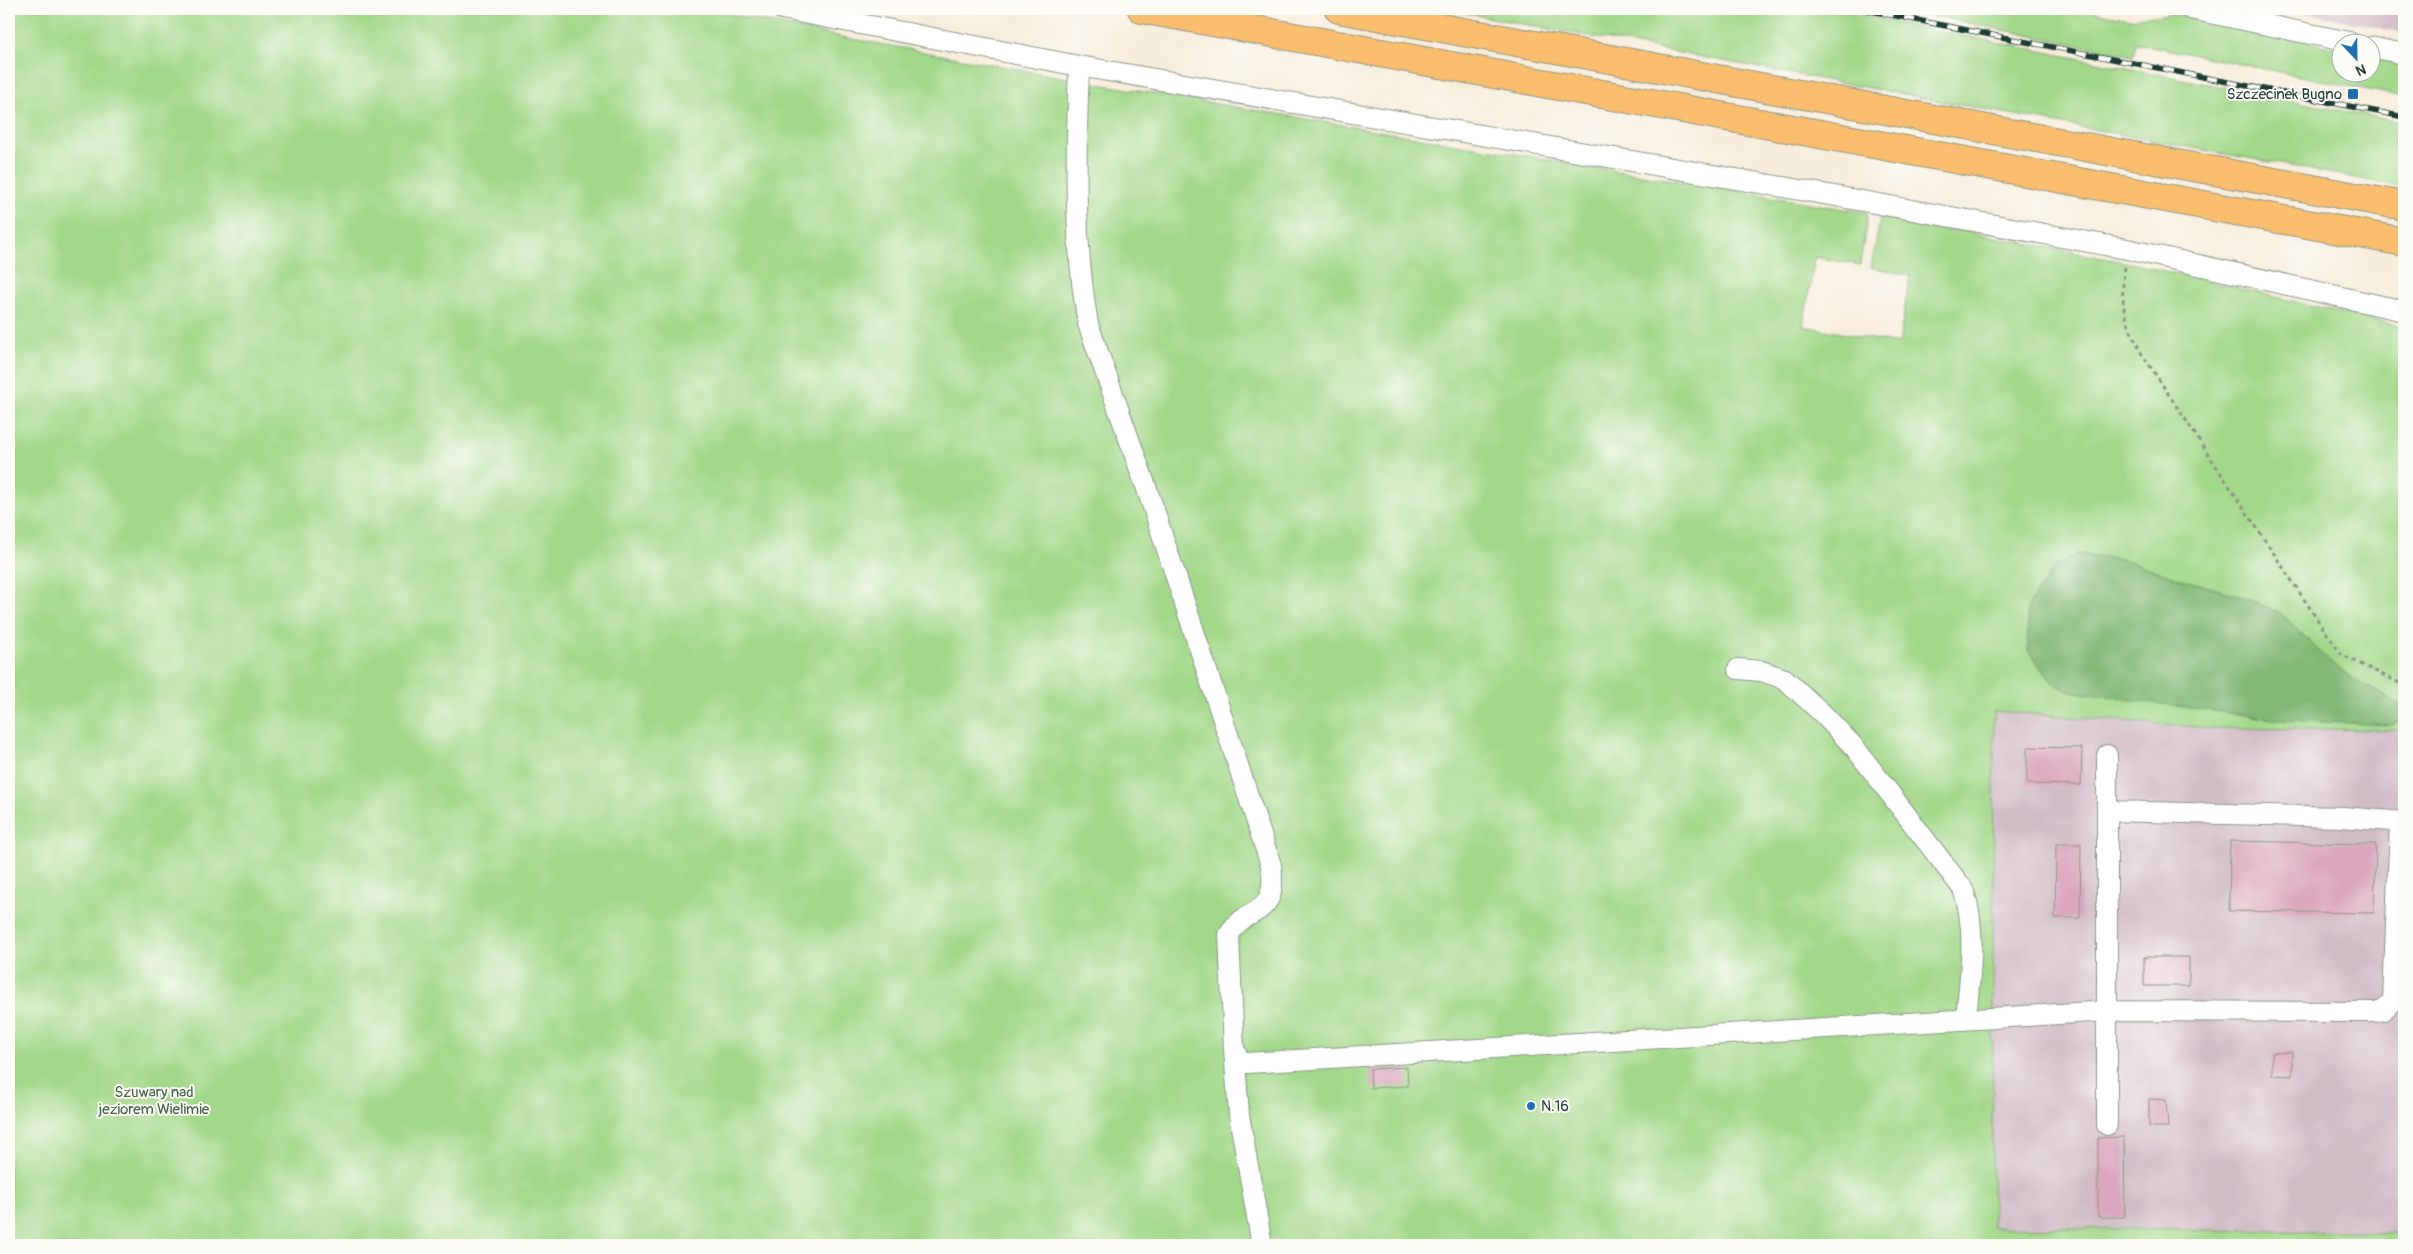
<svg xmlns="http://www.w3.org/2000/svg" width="2413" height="1254" font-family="Pangolin,sans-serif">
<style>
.industrial{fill:#d2bdc7}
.green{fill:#a2d889;stroke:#608a5e}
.forest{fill:#81b875;stroke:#507a54}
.building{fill:#dba7bd}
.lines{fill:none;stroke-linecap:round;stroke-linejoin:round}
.minor-casing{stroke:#8b9588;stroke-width:22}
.highway-casing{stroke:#8b9588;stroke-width:30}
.path{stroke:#8b9588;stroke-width:3;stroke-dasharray:4 4;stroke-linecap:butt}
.minor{stroke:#fff;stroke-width:20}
.highway{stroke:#fabe6e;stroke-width:28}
.rail-casing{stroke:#1f3d34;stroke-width:5.5}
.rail{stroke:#fdfcf7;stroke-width:4;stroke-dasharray:11;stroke-linecap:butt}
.poi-dot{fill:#1f6fb2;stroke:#fdfcf7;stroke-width:2}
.labels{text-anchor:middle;stroke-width:4;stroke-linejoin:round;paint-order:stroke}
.poi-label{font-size:15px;fill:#1f3d34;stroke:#fdfcf7;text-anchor:end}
.park-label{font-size:15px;fill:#406449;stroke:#fdfcf7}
</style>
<rect width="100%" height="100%" fill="#fdfcf7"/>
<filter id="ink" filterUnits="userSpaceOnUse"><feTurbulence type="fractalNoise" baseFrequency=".02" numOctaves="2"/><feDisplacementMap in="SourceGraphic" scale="10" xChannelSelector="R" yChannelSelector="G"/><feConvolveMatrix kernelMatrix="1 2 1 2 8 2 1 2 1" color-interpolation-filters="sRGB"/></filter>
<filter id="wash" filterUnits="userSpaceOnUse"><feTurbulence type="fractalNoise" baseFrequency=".0096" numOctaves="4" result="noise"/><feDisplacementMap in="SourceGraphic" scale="20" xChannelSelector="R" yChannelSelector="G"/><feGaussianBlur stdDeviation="1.12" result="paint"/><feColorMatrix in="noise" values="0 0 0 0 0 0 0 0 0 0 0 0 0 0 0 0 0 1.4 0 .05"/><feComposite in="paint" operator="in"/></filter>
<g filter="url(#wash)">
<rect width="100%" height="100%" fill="#f7eddb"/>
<!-- industrial -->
<path class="industrial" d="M2288 9H2404V33Z
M1994 710 2212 728 2404 730V1233L1992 1227Z"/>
<!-- green -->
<path class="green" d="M9 9H704L826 34 1104 85 1868 213 1860 265 1815 257 1803 326 1899 344 1910 276 1871 267 1881 215 2139 265 2404 327V730L2212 728 1994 711 1992 1227 2404 1233V1245H9Z
M1442 9H1829L2404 123V187Z
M1898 9H2080L2129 19 2170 14 2340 49V72H2370L2371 54 2404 61V97L2136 43 2133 56Z"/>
<!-- forest -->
<path class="forest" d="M2079 554 2123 559 2181 579 2238 595 2281 613 2329 661 2355 680 2403 706 2404 718 2392 725 2280 720 2067 691 2051 681 2028 651 2027 608 2056 565Z"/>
<g id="blocks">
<!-- building -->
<path class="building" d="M2027 747 2082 748 2081 785 2027 784Z
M2230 841 2376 844 2374 913 2229 911Z
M2056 844H2081L2080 918H2055Z
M2144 957H2189V986H2144Z
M2292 1052V1076L2272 1075V1053Z
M1407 1067 1408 1086 1371 1088 1370 1069Z
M2149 1099 2166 1100 2168 1127H2149Z
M2124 1137 2125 1217H2098V1138Z"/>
</g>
</g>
<g filter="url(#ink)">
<use href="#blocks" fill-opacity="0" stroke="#8b9588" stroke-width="1"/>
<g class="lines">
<!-- minor casing -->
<g class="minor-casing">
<path id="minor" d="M782 9 1079 66 1835 196 2127 249 2404 311
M2190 9 2349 42
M2370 47 2404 54
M1079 66C1076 151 1073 239 1088 324L1149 495 1271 865C1279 922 1244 904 1229 935L1234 1049 1239 1059 1247 1063 2108 1011 2375 1012 2383 1010 2393 1001 2400 822
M1738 669 1761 671 1785 679 1824 715 1855 748 1963 889C1978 930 1969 978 1966 1020
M2107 755V1125
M2107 811 2342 817 2404 822
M1234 1049 1239 1115 1262 1245"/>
</g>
<!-- highway casing -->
<g class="highway-casing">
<path id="highway" d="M1142 9 2404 242
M1339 9 2404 206"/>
</g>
<!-- path -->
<path class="path" d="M2125 267C2119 303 2125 322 2142 354L2321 625 2342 655 2404 685"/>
<!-- minor -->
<use href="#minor" class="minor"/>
<!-- highway -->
<use href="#highway" class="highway"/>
<!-- rail casing -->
<g class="rail-casing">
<path id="rail" d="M1861 9 2404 117"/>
</g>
<!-- rail -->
<use href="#rail" class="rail"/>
</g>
</g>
<!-- markers -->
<g class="poi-dot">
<rect x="2347" y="88" width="12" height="12" rx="2.5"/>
<circle cx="1531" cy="1106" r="5"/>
</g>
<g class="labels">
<!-- poi labels -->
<g class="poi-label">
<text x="2342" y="99">Szczecinek Bugno</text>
<text x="1541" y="1111" text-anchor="start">N.16</text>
</g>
<!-- park labels -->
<g class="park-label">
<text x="154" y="1097">Szuwary nad<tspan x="154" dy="17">jeziorem Wielimie</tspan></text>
</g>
</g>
<!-- margin -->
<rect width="2413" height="1254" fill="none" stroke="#fdfcf7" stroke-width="30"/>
<!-- north arrow -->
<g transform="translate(2356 58) rotate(158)"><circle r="24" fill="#fdfcf7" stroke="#a4b0a9"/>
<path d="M0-4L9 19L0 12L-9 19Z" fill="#1f6fb2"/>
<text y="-8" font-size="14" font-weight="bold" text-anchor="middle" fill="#1f3d34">N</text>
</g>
</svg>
